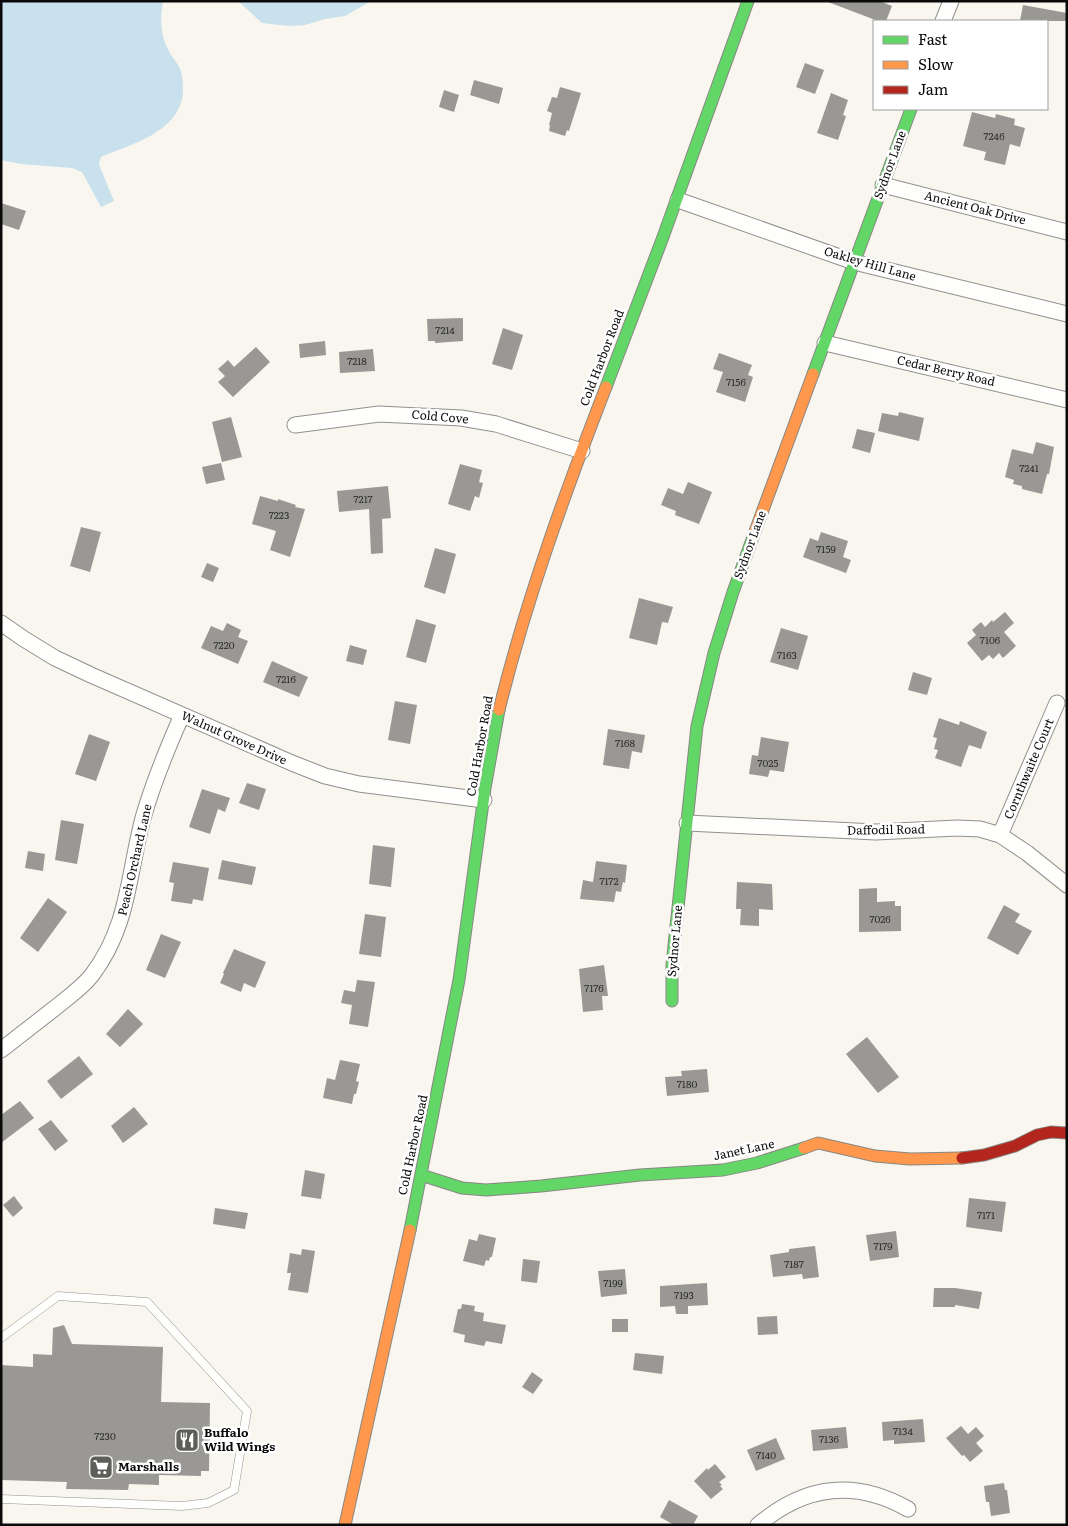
<svg xmlns="http://www.w3.org/2000/svg" width="1068" height="1526" font-family="Literata,serif">
<style>
.water{fill:#c9e1ed}
.building{fill:#9a9894}
.lines{fill:none;stroke-linecap:round;stroke-linejoin:round}
.lane-casing{stroke:#91908d;stroke-width:9}
.street-casing{stroke:#91908d;stroke-width:17}
.fast-casing{stroke:#888783;stroke-width:13}
.slow-casing{stroke:#888783;stroke-width:13}
.jam-casing{stroke:#888783;stroke-width:13}
.lane{stroke:#fefefc;stroke-width:8}
.street{stroke:#fefefc;stroke-width:15}
.fast{stroke:#63d668;stroke-width:11}
.slow{stroke:#ff974d;stroke-width:11}
.jam{stroke:#b3261e;stroke-width:11}
.labels{text-anchor:middle;stroke-width:5;stroke-linejoin:round;paint-order:stroke}
.number-label{font-size:10px;fill:#2e2e2c}
.street-label{font-size:12px;fill:#0a0a0a;stroke:#fff}
.poi-label{font-size:12px;font-weight:bold;fill:#0a0a0a;stroke:#fff;text-anchor:start}
</style>
<rect width="100%" height="100%" fill="#f8f6ee"/>
<!-- water -->
<path class="water" d="M1 1H163C160 20 160 36 170 53 173 59 178 63 180 69 183 76 183 84 183 92 180 132 132 144 101 157L99 163 100 167 114 201 101 207 82 172 72 168 21 164 1 160Z
M238 1H371L345 16 325 19 305 25 289 26 262 23Z"/>
<!-- building -->
<path class="building" d="M828 1H880L892 6 886 21H878L828 2Z
M1023 5 1067 13V21H1020Z
M805 63 824 70 815 94 796 87Z
M474 80 503 88 499 104 470 95Z
M560 87 581 93 569 131 567 130 565 136 549 131 550 125H549L552 113 547 111 552 97 557 98Z
M444 90 459 95 454 112 439 107Z
M831 93 848 100 843 115 846 116 838 140 817 133Z
M972 112 995 118 996 114 1015 119 1014 125 1025 128 1020 147 1010 144 1005 165 984 160 986 152 963 146Z
M1 203 26 211 19 230 1 224Z
M463 318V341L435 343V341H428L427 319Z
M503 328 523 335 512 370 492 364Z
M325 341 326 355 300 358 299 344Z
M256 347 270 362 233 397 218 382 225 376 218 369 228 360 234 367Z
M373 349 375 371 340 373 339 352Z
M719 353 752 365 748 375 753 377 745 402 716 392 723 372 713 369Z
M899 412 924 418 919 441 878 431 882 413 898 416Z
M231 417 242 457 222 462 212 422Z
M857 429 875 433 870 453 852 448Z
M1036 442 1054 447 1049 474H1047L1042 494 1022 489V486L1013 484 1014 480 1005 477 1012 449 1033 454Z
M221 463 225 480 206 484 202 467Z
M460 464 482 470 479 482 483 483 479 498 475 496 470 511 448 504Z
M688 482 712 492 699 524 675 515 676 511 661 505 668 488 683 494Z
M388 486 391 518 382 519 383 553 371 554 369 509 339 512 337 491Z
M260 496 278 501V499L296 505 295 507 305 509 290 557 270 550 276 531 252 524Z
M81 527 101 532 90 572 70 566Z
M821 532 848 541 843 557 851 560 846 573 803 557 810 538 818 541Z
M435 548 456 554 445 594 424 587Z
M207 563 219 568 213 582 201 577Z
M639 598 673 607 668 623 662 622 657 645 629 638Z
M1005 612 1014 623 1004 632 1016 646 1003 658 999 653 993 659 989 655 982 661 967 643 976 635 972 630 981 622 985 627 992 620 993 622Z
M416 619 436 625 426 663 406 657Z
M227 623 241 630 238 637 248 641 238 664 201 648 211 626 223 631Z
M781 628 808 636 798 670 770 662Z
M350 645 367 650 363 665 346 661Z
M272 661 308 677 299 697 263 682Z
M913 672 932 678 927 695 908 690Z
M395 701 417 705 410 744 388 740Z
M939 718 959 725 960 721 987 732 981 749 969 745 961 767 935 758 938 750 934 749 937 738 933 737Z
M608 729 645 735 642 753 632 751 629 769 603 765Z
M89 734 110 742 96 781 75 774Z
M761 737 789 742 784 772 770 770 768 777 749 774 752 755 758 756Z
M247 783 266 789 259 810 239 803Z
M202 789 230 798 225 812 218 809 210 834 189 827Z
M61 820 84 824 77 864 55 860Z
M373 845 395 848 391 887 369 884Z
M28 851 45 854 43 871 25 868Z
M222 860 256 867 252 885 218 879Z
M596 861 627 865 625 883 623 882 621 892 616 891 614 902 580 899 583 880 593 882Z
M173 862 209 868 203 901 193 899 192 904 171 901 174 883 169 882Z
M737 882 772 884 773 910 759 909V926L740 925 741 909H736Z
M877 888V902L895 901V906H901V931L859 932V889Z
M48 898 67 912 38 952 20 938Z
M1004 905 1020 914 1015 922 1032 931 1018 955 987 938Z
M365 914 386 917 381 957 359 954Z
M161 934 181 942 165 978 146 970Z
M234 949 266 962 255 988 244 983 241 992 220 983 224 974 223 973Z
M604 965 608 996H602L603 1010 583 1012 579 969Z
M357 980 375 982 368 1027 349 1024 352 1005 341 1003 344 990 355 992Z
M128 1009 143 1024 120 1047 106 1034Z
M867 1037 899 1077 878 1093 846 1054Z
M79 1056 93 1074 61 1099 47 1081Z
M340 1060 360 1064 356 1081 359 1082 356 1094H354L352 1104 323 1098 327 1078 335 1080Z
M707 1069 709 1092 667 1096 665 1077 682 1076 681 1071Z
M20 1101 34 1118 1 1143V1115Z
M134 1107 148 1124 123 1143 111 1126Z
M51 1120 68 1141 55 1151 38 1129Z
M305 1170 325 1174 321 1199 301 1196Z
M14 1196 23 1208 13 1217 3 1205Z
M969 1198 1006 1202 1002 1232 966 1227Z
M215 1208 248 1213 245 1229 213 1224Z
M896 1231 899 1257 870 1261 866 1235Z
M479 1234 496 1238 492 1257H490L489 1261 486 1260 484 1266 463 1261 469 1239 477 1241Z
M815 1246 819 1277 803 1279 802 1274 773 1277 770 1255 789 1252V1249Z
M302 1249 315 1251 308 1293 288 1290 291 1273H287L290 1253 301 1255Z
M523 1259 540 1261 537 1283 521 1281Z
M625 1269 627 1294 601 1297 598 1271Z
M707 1283 708 1305 688 1306V1314H676L675 1306 660 1307V1286Z
M934 1288H955L982 1292 979 1309 955 1305V1307H933Z
M462 1304 475 1306 474 1311 484 1313 483 1321 506 1325 502 1344 486 1341 484 1346 464 1342 465 1335 453 1332 458 1309H461Z
M777 1316 778 1334 758 1335 757 1317Z
M612 1319H628V1332H612Z
M64 1325 72 1344 163 1347 161 1402 210 1403 209 1471H201V1476L159 1475V1485L129 1484 128 1490 66 1489 67 1482 1 1480V1365L33 1367V1354L52 1355 53 1328Z
M635 1353 664 1356 662 1374 633 1370Z
M532 1372 543 1380 533 1394 522 1387Z
M923 1419 925 1442 894 1444V1440L883 1441 882 1422Z
M961 1426 968 1434 976 1427 984 1436 976 1443 983 1451 970 1462 964 1455 962 1456 946 1438Z
M846 1427 848 1448 813 1451 811 1430Z
M776 1438 785 1459 756 1471 747 1450Z
M715 1464 726 1477 719 1482 722 1485 720 1486 723 1489 711 1499 694 1481 707 1468 708 1470Z
M1004 1483 1005 1490H1007L1010 1513 991 1516 989 1502H986L984 1486Z
M669 1500 698 1516 693 1525H674L660 1517Z"/>
<g class="lines">
<!-- lane casing -->
<g class="lane-casing">
<path id="lane" d="M1 1338 58 1296 147 1302 247 1411 234 1490 208 1503 182 1506 1 1499"/>
</g>
<!-- street casing -->
<g class="street-casing">
<path id="street" d="M943 21 951 1
M883 185 1067 232
M678 200 854 262 1067 314
M825 343 1067 400
M295 425 379 414 461 418 496 424 582 451
M1 623 24 639 55 658 91 675 292 763 325 776 359 784 484 800
M687 823 876 832 957 828 980 829 1000 835 1027 853 1067 885
M1000 835 1057 703
M1 1050C19 1036 37 1022 55 1008 68 997 82 988 92 975 129 926 128 875 143 818 153 783 167 749 182 715
M758 1525C805 1485 855 1479 908 1509"/>
</g>
<!-- fast casing -->
<g class="fast-casing">
<path id="fast" d="M813 374 911 109
M606 387 663 237 748 1
M672 1001V965L697 726 714 653 733 592 753 537
M421 1175 462 1188 486 1190 541 1186 640 1175 723 1170 757 1163 804 1148
M410 1230 459 980 485 788 499 710"/>
</g>
<!-- slow casing -->
<g class="slow-casing">
<path id="slow" d="M753 537 813 374
M499 710C526 600 565 493 606 387
M804 1148 818 1143 875 1156 910 1159 962 1158
M345 1525 410 1230"/>
</g>
<!-- jam casing -->
<g class="jam-casing">
<path id="jam" d="M962 1158 984 1155 1015 1146 1037 1135 1051 1132 1067 1133"/>
</g>
<!-- lane -->
<use href="#lane" class="lane"/>
<!-- street -->
<use href="#street" class="street"/>
<!-- fast -->
<use href="#fast" class="fast"/>
<!-- slow -->
<use href="#slow" class="slow"/>
<!-- jam -->
<use href="#jam" class="jam"/>
</g>
<!-- icons -->
<defs>
<g id="restaurant-square" transform="scale(1.25)"><rect x="-9" y="-9" width="18" height="18" rx="4" fill="#5d5d5a" stroke="#fff"/><path d="M-5-6h1v4h1v-4h1v4h1v-4h1v5L-1.5 .5V6h-2V.5L-5-1ZM5-6V6H3V1.5H1.5Q1.5-4 5-6Z" fill="#fff"/></g>
<g id="supermarket-square" transform="scale(1.25)"><rect x="-9" y="-9" width="18" height="18" rx="4" fill="#5d5d5a" stroke="#fff"/><path d="M-6-5.5h2.5l.6 2H6L4.5 2H-2.5L-4.4-4H-6ZM-1.5 3.2a1.3 1.3 0 1 0 .1 0ZM3 3.2a1.3 1.3 0 1 0 .1 0Z" fill="#fff"/></g>
</defs>
<g fill-rule="evenodd">
<use href="#restaurant-square" x="187" y="1440"/>
<use href="#supermarket-square" x="101" y="1467"/>
</g>
<g class="labels">
<!-- number labels -->
<g class="number-label">
<text x="994" y="140">7246</text>
<text x="445" y="334">7214</text>
<text x="357" y="365">7218</text>
<text x="736" y="386">7156</text>
<text x="1029" y="472">7241</text>
<text x="363" y="503">7217</text>
<text x="279" y="519">7223</text>
<text x="826" y="553">7159</text>
<text x="990" y="644">7106</text>
<text x="224" y="649">7220</text>
<text x="787" y="659">7163</text>
<text x="286" y="683">7216</text>
<text x="625" y="747">7168</text>
<text x="768" y="767">7025</text>
<text x="609" y="885">7172</text>
<text x="880" y="923">7026</text>
<text x="594" y="992">7176</text>
<text x="687" y="1088">7180</text>
<text x="986" y="1219">7171</text>
<text x="883" y="1250">7179</text>
<text x="794" y="1268">7187</text>
<text x="613" y="1287">7199</text>
<text x="684" y="1299">7193</text>
<text x="903" y="1435">7134</text>
<text x="105" y="1440">7230</text>
<text x="829" y="1443">7136</text>
<text x="766" y="1459">7140</text>
</g>
<!-- street labels -->
<g class="street-label">
<text transform="translate(890 165) rotate(-70)" y="4">Sydnor Lane</text>
<text transform="translate(975 208) rotate(14)" y="4">Ancient Oak Drive</text>
<text transform="translate(870 264) rotate(16)" y="4">Oakley Hill Lane</text>
<text transform="translate(602 358) rotate(-69)" y="4">Cold Harbor Road</text>
<text transform="translate(946 371) rotate(13)" y="4">Cedar Berry Road</text>
<text transform="translate(440 417) rotate(5)" y="4">Cold Cove</text>
<text transform="translate(750 545) rotate(-70)" y="4">Sydnor Lane</text>
<text transform="translate(234 738) rotate(24)" y="4">Walnut Grove Drive</text>
<text transform="translate(480 746) rotate(-80)" y="4">Cold Harbor Road</text>
<text transform="translate(1029 769) rotate(-67)" y="4">Cornthwaite Court</text>
<text transform="translate(886 830) rotate(-1)" y="4">Daffodil Road</text>
<text transform="translate(135 860) rotate(-77)" y="4">Peach Orchard Lane</text>
<text transform="translate(675 941) rotate(-85)" y="4">Sydnor Lane</text>
<text transform="translate(413 1145) rotate(-78)" y="4">Cold Harbor Road</text>
<text transform="translate(744 1150) rotate(-12)" y="4">Janet Lane</text>
</g>
<!-- poi labels -->
<g class="poi-label">
<text x="204" y="1437">Buffalo<tspan x="204" dy="14">Wild Wings</tspan></text>
<text x="118" y="1471">Marshalls</text>
</g>
</g>
<!-- border -->
<rect width="1068" height="1526" fill="none" stroke="#0a0a0a" stroke-width="5"/>
<!-- legend -->
<rect x="873" y="20" width="175" height="90" fill="#ffffff" stroke="#9d9d9d"/>
<rect x="883" y="36" width="25" height="8" fill="#63d668" stroke="#9d9d9d"/>
<text x="918" y="45" font-size="15" fill="#0a0a0a">Fast</text>
<rect x="883" y="61" width="25" height="8" fill="#ff974d" stroke="#9d9d9d"/>
<text x="918" y="70" font-size="15" fill="#0a0a0a">Slow</text>
<rect x="883" y="86" width="25" height="8" fill="#b3261e" stroke="#9d9d9d"/>
<text x="918" y="95" font-size="15" fill="#0a0a0a">Jam</text>
</svg>
